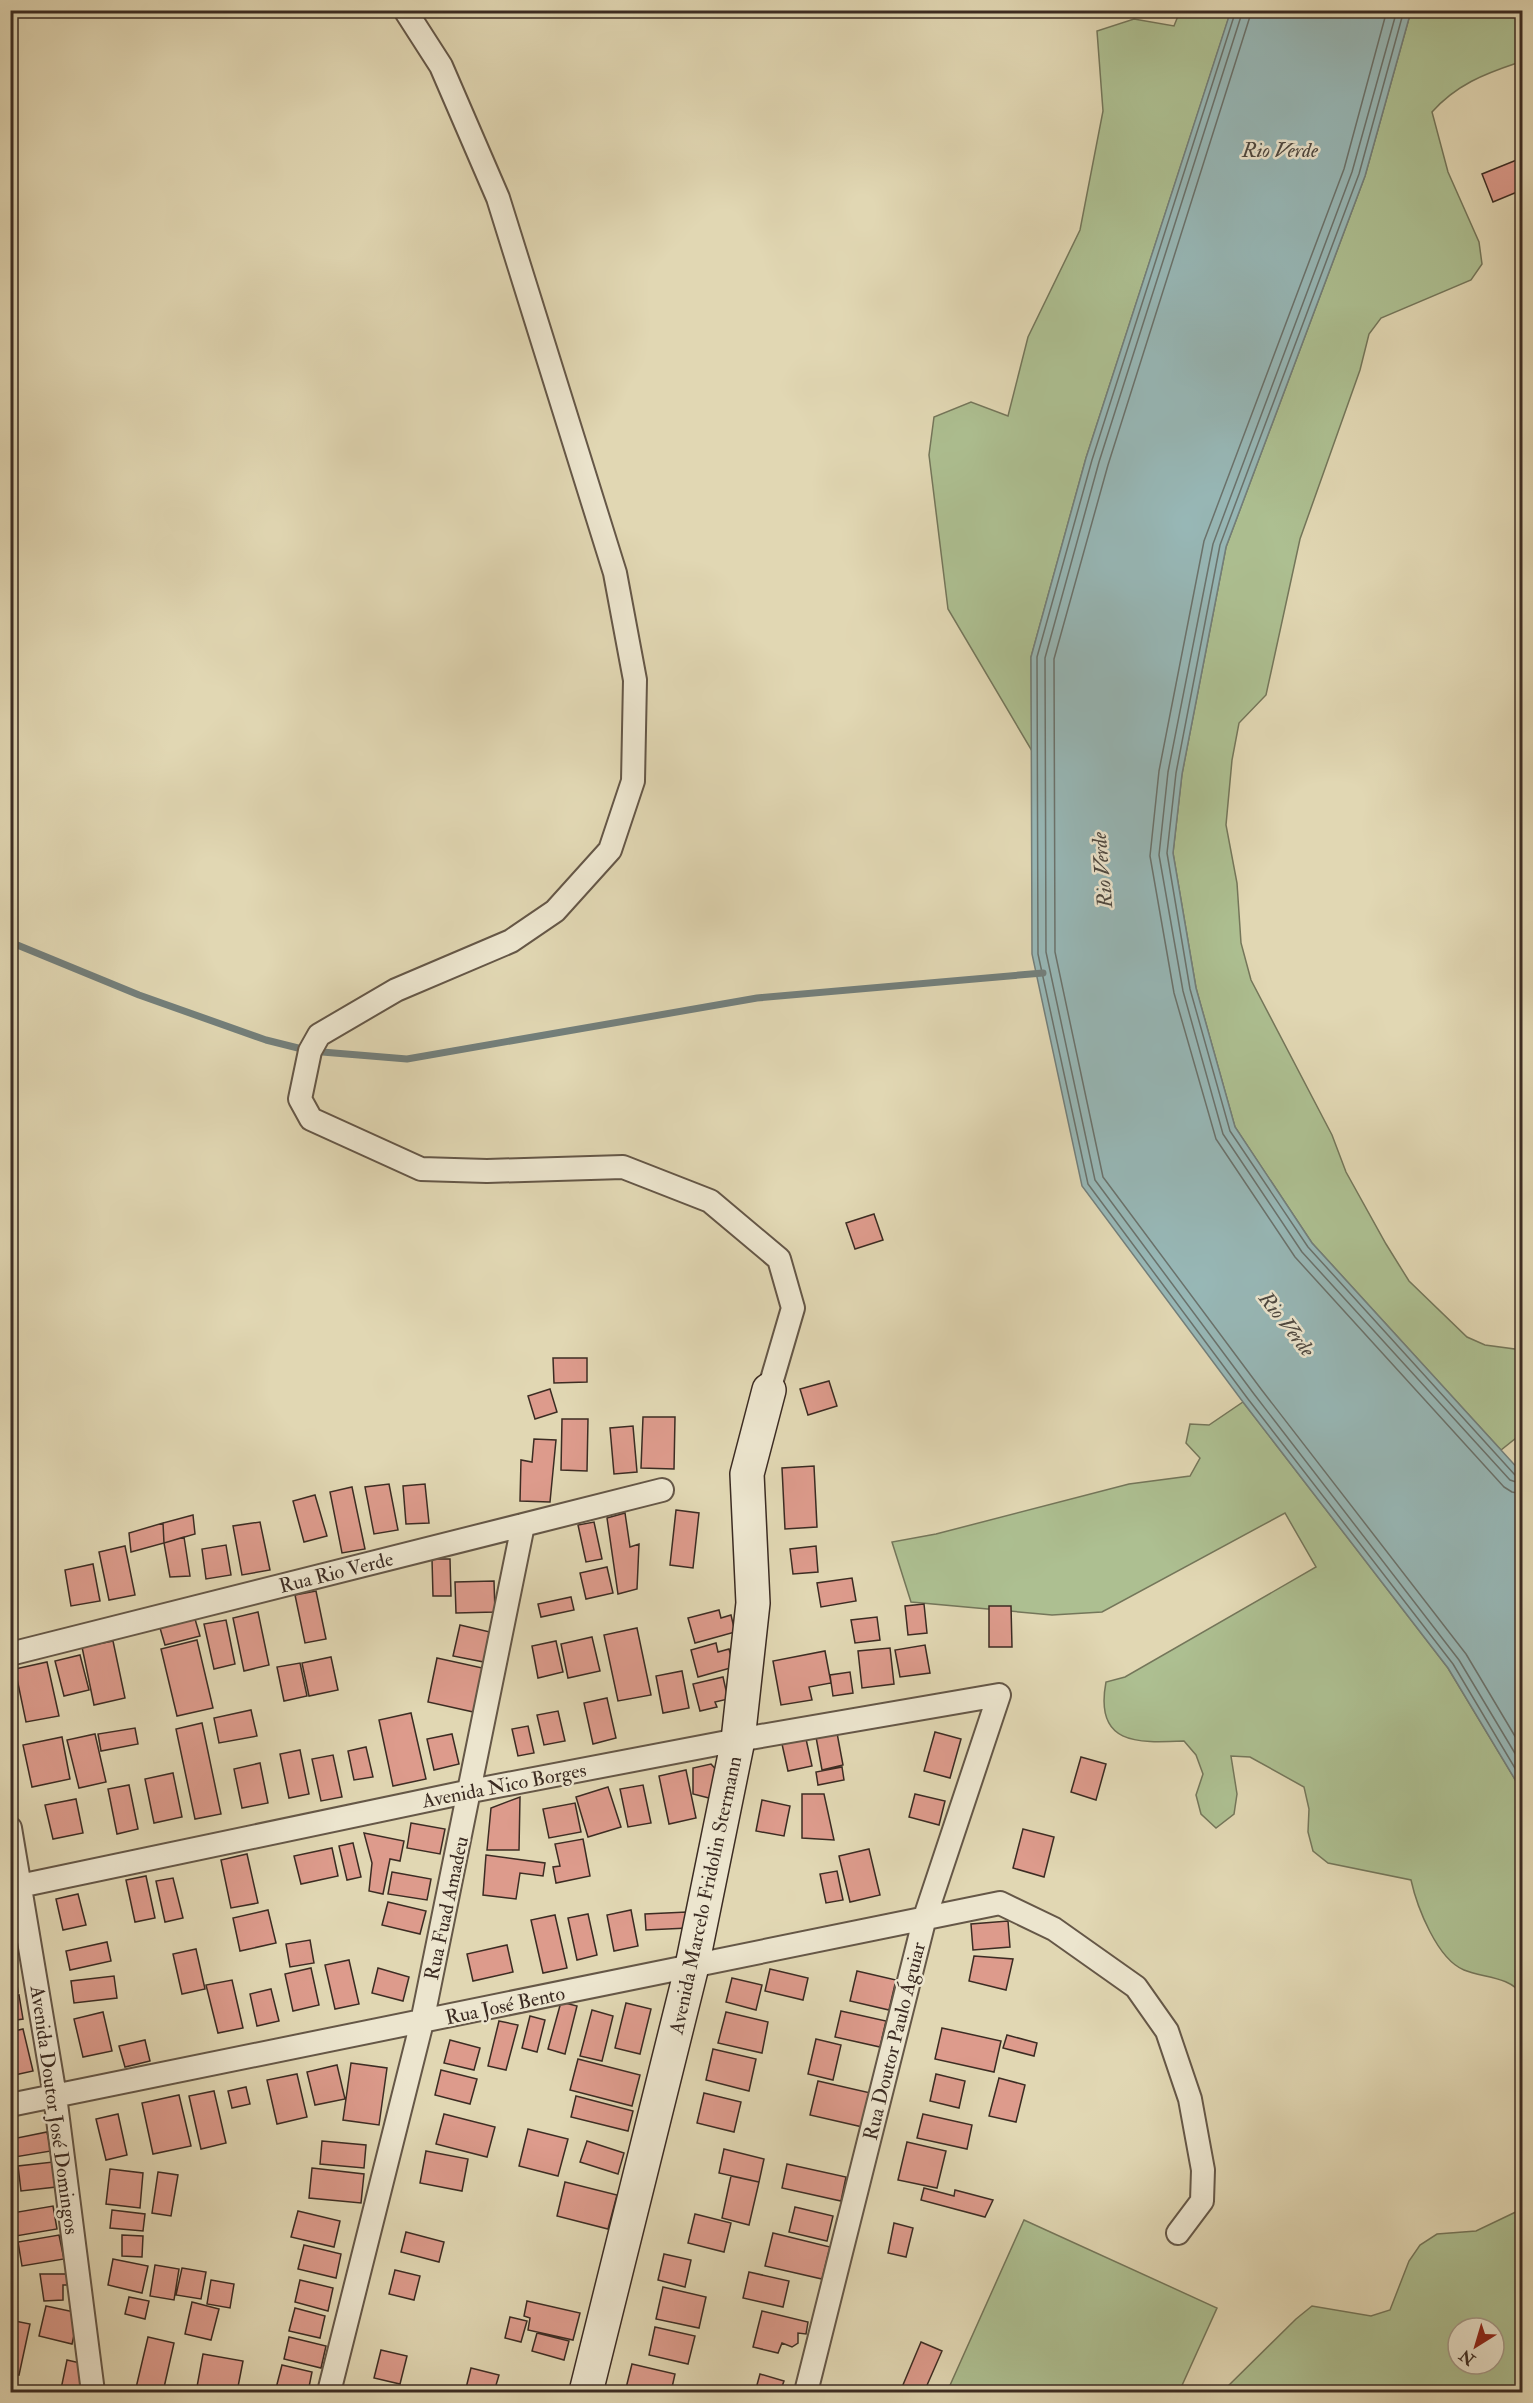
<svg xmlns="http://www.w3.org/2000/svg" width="1533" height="2403" font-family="'IM FELL Double Pica',serif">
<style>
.green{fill:#adbf91;stroke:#74765a;stroke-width:1.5;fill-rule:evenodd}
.water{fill:#97b7b6;stroke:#737f7b;stroke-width:1.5}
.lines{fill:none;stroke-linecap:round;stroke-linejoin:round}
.shore{stroke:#6a726c;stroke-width:1.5}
.stream{stroke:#737f7b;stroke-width:7}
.building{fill:#dd9b8c;stroke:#3c2c23;stroke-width:1.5}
.street-casing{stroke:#655747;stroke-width:26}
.secondary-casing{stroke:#3c2c23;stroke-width:36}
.street{stroke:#ece5ce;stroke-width:22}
.secondary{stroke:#ece5ce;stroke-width:33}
.labels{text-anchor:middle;stroke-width:5;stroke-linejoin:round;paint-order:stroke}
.street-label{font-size:20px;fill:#3c2c23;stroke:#ece5ce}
.water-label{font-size:21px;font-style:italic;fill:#4e4840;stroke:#ece5ce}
</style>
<rect width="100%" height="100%" fill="#e1d7b3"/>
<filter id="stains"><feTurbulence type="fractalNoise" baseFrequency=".00333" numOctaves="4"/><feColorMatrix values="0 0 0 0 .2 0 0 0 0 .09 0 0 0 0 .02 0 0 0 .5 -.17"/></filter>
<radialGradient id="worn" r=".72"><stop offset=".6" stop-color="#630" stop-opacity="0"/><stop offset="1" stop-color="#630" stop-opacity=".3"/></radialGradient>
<!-- green -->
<path class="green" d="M1180 11H1231L1086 458 1031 657 1032 751 948 609 929 455 934 417 971 402 1008 416 1028 337 1080 230 1103 111 1097 31 1134 19 1174 26Z
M1411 11H1520L1517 63C1484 74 1456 85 1432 112L1448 172 1479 242 1482 264 1471 280 1381 318 1369 334 1360 370 1300 539 1266 695 1239 723 1232 760 1226 825 1237 883 1241 943 1251 980 1332 1135 1346 1172 1386 1244 1409 1281 1467 1337 1485 1345 1522 1350V1428L1516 1438 1501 1450 1312 1243 1235 1127 1196 988 1173 853 1182 774 1226 547 1365 176Z
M1243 1402 1448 1668 1522 1791V1995C1510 1976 1483 1978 1464 1970 1437 1959 1417 1907 1411 1880L1328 1863 1313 1851 1308 1832 1309 1809 1304 1787 1250 1757 1231 1756 1237 1794 1234 1814 1216 1828 1201 1814 1196 1795 1203 1774 1196 1755 1184 1741C1137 1743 1094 1745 1106 1682L1125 1677 1316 1567 1285 1513 1102 1612 1052 1615 911 1602 892 1542 936 1534 1129 1484 1190 1476 1200 1458 1186 1443 1190 1424 1209 1425Z
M1522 2209V2392H1222L1296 2319 1312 2306 1371 2316 1390 2310 1409 2261 1420 2245 1437 2234 1476 2231ZM1458 2328H1494V2364H1458Z
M1024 2220 1217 2308 1179 2392H947Z"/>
<!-- water -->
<path class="water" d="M1231 10 1411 11 1365 176 1226 547 1182 774 1173 853 1196 988 1235 1127 1312 1243 1522 1473V1791L1448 1668 1243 1402 1082 1186 1032 954 1031 657 1086 458Z"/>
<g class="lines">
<!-- shore -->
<path class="shore" d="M1236 10 1092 460 1037 657 1038 954 1088 1184 1248 1399 1453 1664 1522 1780
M1243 10 1099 462 1045 658 1046 952 1095 1180 1254 1394 1459 1660 1522 1765
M1252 10 1108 465 1054 659 1055 952 1103 1177 1261 1389 1466 1654 1522 1748
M1387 10 1344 169 1204 541 1159 771 1150 856 1174 993 1216 1139 1295 1257 1504 1487 1512 1492 1522 1494
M1397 10 1352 172 1213 544 1168 772 1159 855 1183 991 1223 1134 1302 1252 1510 1480 1522 1484
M1404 10 1359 174 1220 545 1176 773 1167 853 1190 989 1230 1131 1308 1247 1515 1475 1522 1477"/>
<!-- stream -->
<path class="stream" d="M10 942 139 995 266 1040 310 1051 407 1059 757 998 1043 973"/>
</g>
<!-- building -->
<path class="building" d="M1519 159 1522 168V190L1493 202 1482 174Z
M874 1214 883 1240 855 1249 846 1223Z
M553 1358H587V1382L554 1383Z
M829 1381 837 1406 808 1415 800 1389Z
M550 1389 557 1412 535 1419 528 1396Z
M643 1417H675L674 1469 641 1468Z
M562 1419H588L587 1471 561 1470Z
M633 1426 637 1472 614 1474 610 1428Z
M534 1439 556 1440 550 1502 520 1501 521 1460 532 1462Z
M814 1466 817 1527 785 1529 782 1468Z
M389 1484 398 1530 374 1534 365 1487Z
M425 1484 429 1523 406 1524 403 1486Z
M352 1487 365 1549 342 1553 330 1492Z
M315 1495 327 1536 304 1542 293 1501Z
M676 1510 699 1513 693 1568 670 1565Z
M625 1513 630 1547 639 1544 637 1589 618 1594 607 1518Z
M193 1515 195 1534 164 1543 163 1523Z
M260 1522 270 1570 242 1575 233 1526Z
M594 1522 602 1559 586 1562 578 1525Z
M163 1523 164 1543 131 1552 129 1533Z
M184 1537 190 1576 170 1577 164 1543Z
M226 1545 231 1575 206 1579 202 1549Z
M125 1546 135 1595 109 1600 99 1552Z
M816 1546 818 1572 793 1574 790 1549Z
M432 1559H450L451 1596H433Z
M93 1564 100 1601 71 1606 65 1570Z
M607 1567 613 1593 586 1599 580 1573Z
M852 1578 856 1601 821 1607 817 1583Z
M494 1581 495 1612 456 1613 455 1582Z
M316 1591 326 1639 305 1643 295 1595Z
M571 1597 574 1610 541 1617 538 1604Z
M924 1604 927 1633 908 1635 905 1606Z
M989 1606H1011L1012 1647H989Z
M719 1610 721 1618 731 1615 735 1632 695 1643 688 1618Z
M258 1612 269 1665 244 1671 233 1618Z
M877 1617 880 1640 855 1643 851 1620Z
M195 1619 200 1636 165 1645 160 1628Z
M226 1620 235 1664 214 1669 204 1624Z
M460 1625 490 1632 484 1662 453 1656Z
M637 1628 651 1695 618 1701 604 1635Z
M592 1637 600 1671 568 1678 561 1644Z
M197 1640 213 1708 177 1716 161 1649Z
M113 1641 125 1698 94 1705 82 1647Z
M556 1641 563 1672 538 1678 532 1646Z
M716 1643 718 1652 729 1649 734 1667 698 1677 691 1650Z
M925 1645 930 1673 900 1677 895 1650Z
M890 1648 894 1684 862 1688 858 1651Z
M825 1651 831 1683 809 1687 812 1700 781 1705 773 1661Z
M80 1655 89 1690 64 1696 55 1661Z
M331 1657 338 1690 309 1696 302 1663Z
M437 1658 487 1669 478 1713 428 1702Z
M47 1662 59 1716 26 1722 15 1669Z
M300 1663 307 1696 284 1701 277 1667Z
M682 1671 689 1708 663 1713 656 1676Z
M850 1672 853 1693 833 1696 830 1675Z
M723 1677 728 1699 715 1702 717 1707 700 1711 693 1684Z
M607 1698 616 1738 593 1744 584 1703Z
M251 1710 257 1736 219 1743 214 1718Z
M558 1711 565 1741 544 1745 537 1715Z
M411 1713 426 1779 393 1786 379 1720Z
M202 1723 221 1814 195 1819 176 1729Z
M528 1726 534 1753 518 1756 512 1729Z
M135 1728 138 1744 101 1751 98 1734Z
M935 1732 961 1739 950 1778 924 1771Z
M837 1733 843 1765 822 1770 816 1737Z
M95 1734 106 1782 79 1788 67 1740Z
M452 1734 459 1764 434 1770 427 1739Z
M62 1737 70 1779 32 1787 23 1745Z
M806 1739 812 1766 788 1771 782 1744Z
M366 1747 373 1777 354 1780 348 1751Z
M300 1750 309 1794 289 1798 280 1754Z
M333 1755 342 1797 321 1801 312 1759Z
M1081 1757 1106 1764 1096 1800 1071 1792Z
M260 1763 268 1803 242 1808 234 1769Z
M711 1764 720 1774 713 1799 693 1794V1768Z
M842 1767 844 1780 818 1785 816 1772Z
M686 1770 696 1818 669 1824 659 1776Z
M173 1773 182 1817 154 1823 145 1779Z
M129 1785 138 1829 117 1834 108 1789Z
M643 1785 651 1823 628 1827 620 1789Z
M608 1787 621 1827 588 1837 576 1797Z
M802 1794H824L834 1840 802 1838Z
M915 1794 945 1801 939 1825 909 1817Z
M520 1797 519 1850H487L491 1808Z
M76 1799 83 1833 53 1839 45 1805Z
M762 1800 790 1806 784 1836 756 1831Z
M575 1803 581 1832 549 1838 543 1809Z
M411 1823 445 1829 440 1854 407 1848Z
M1023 1829 1054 1837 1044 1877 1013 1868Z
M364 1833 404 1841 400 1861 390 1859 383 1894 369 1891 372 1863Z
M583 1839 590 1876 556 1883 553 1867 560 1866 555 1844Z
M353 1843 361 1877 347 1880 339 1846Z
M332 1848 338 1876 301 1884 294 1856Z
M869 1849 880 1895 850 1902 839 1856Z
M247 1854 258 1903 231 1908 221 1860Z
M486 1855 545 1863 543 1876 520 1873 516 1899 483 1895Z
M837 1871 843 1900 826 1903 820 1874Z
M392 1872 431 1879 427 1900 388 1894Z
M146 1876 155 1918 135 1922 126 1880Z
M173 1878 183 1918 165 1922 156 1881Z
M78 1894 86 1925 63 1930 56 1899Z
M388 1902 426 1911 420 1934 382 1925Z
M268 1910 276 1943 240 1951 233 1918Z
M631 1910 638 1946 614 1951 607 1915Z
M687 1912 688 1928 646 1930 645 1914Z
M588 1914 597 1955 577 1960 568 1918Z
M555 1915 567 1968 543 1973 531 1920Z
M1008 1921 1010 1947 973 1950 971 1924Z
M310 1940 314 1963 290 1967 286 1944Z
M107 1942 111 1961 70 1970 66 1951Z
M507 1945 513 1972 473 1981 467 1954Z
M196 1949 205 1989 182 1994 173 1954Z
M974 1956 1013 1959 1006 1990 969 1981Z
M349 1960 359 2004 335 2009 325 1965Z
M311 1968 319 2005 293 2011 285 1974Z
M378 1968 409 1977 403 2001 372 1993Z
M10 1969H15L18 1992 10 1993Z
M770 1969 808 1978 803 2000 765 1991Z
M857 1971 896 1980 889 2010 850 2001Z
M114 1976 117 1998 74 2003 71 1981Z
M732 1978 762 1985 756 2010 726 2002Z
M232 1980 243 2028 218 2033 206 1985Z
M271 1989 279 2021 257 2026 250 1994Z
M19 1995 23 2019 10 2021V1997Z
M561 2002 577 2006 565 2054 548 2049Z
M626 2003 651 2009 640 2054 615 2048Z
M592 2010 613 2016 602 2061 580 2056Z
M841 2011 886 2021 880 2047 835 2037Z
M103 2012 112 2051 83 2057 74 2019Z
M726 2012 768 2022 762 2053 718 2043Z
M530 2016 545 2020 537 2052 522 2048Z
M499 2021 518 2025 506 2070 488 2066Z
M942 2028 1001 2041 994 2072 935 2059Z
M23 2029 33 2071 10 2076V2032Z
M1007 2035 1037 2043 1034 2056 1003 2048Z
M816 2039 841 2045 833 2080 808 2074Z
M145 2040 150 2061 125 2067 119 2046Z
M450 2040 480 2048 474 2070 444 2063Z
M713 2049 756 2059 749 2091 706 2080Z
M578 2059 640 2075 632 2106 570 2090Z
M351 2063 387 2068 379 2125 343 2120Z
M337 2065 345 2099 315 2105 307 2072Z
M441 2070 477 2079 470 2104 435 2095Z
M297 2074 307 2117 277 2124 267 2080Z
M936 2074 965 2081 959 2108 930 2101Z
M999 2078 1025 2085 1016 2122 989 2116Z
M818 2081 875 2094 867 2128 810 2115Z
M246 2087 250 2104 232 2108 228 2091Z
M214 2091 226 2143 201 2149 189 2096Z
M704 2093 741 2102 734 2132 697 2123Z
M179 2095 191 2146 153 2154 142 2103Z
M576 2096 633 2111 628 2131 571 2117Z
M118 2114 127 2155 106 2160 96 2119Z
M444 2114 495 2127 487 2157 436 2144Z
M923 2114 972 2125 967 2149 917 2138Z
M528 2129 568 2139 558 2176 519 2166Z
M47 2132 51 2151 15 2157 12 2139Z
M322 2141 366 2145 364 2168 320 2164Z
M587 2141 624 2153 618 2174 580 2162Z
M907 2142 946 2151 937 2188 898 2180Z
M724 2149 764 2159 759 2182 719 2173Z
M426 2151 468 2159 462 2191 420 2183Z
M53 2162 56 2187 21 2191 18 2166Z
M787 2164 846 2177 841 2201 782 2188Z
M312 2168 364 2174 361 2203 309 2198Z
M110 2169 143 2173 140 2208 106 2204Z
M158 2172 178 2175 171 2216 152 2213Z
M731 2176 759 2182 749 2225 722 2218Z
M565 2182 617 2195 608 2229 557 2216Z
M924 2188 954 2196 955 2190 993 2200 985 2217 921 2200Z
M53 2206 57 2229 16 2236 12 2213Z
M795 2207 833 2216 827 2241 789 2232Z
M112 2210 145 2214 143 2231 110 2228Z
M298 2211 340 2221 334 2247 291 2237Z
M695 2214 731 2223 724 2252 688 2243Z
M894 2223 913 2228 906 2257 888 2253Z
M406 2232 444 2242 439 2262 401 2252Z
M773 2233 830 2247 822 2279 765 2266Z
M59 2235 64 2259 22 2266 18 2242Z
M122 2235 143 2236 142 2257 122 2256Z
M304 2245 341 2254 336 2278 298 2269Z
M664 2254 691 2260 685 2287 658 2280Z
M113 2259 148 2266 142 2293 108 2285Z
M155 2265 179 2269 174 2300 150 2296Z
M182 2268 206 2272 201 2299 176 2295Z
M395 2270 420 2276 414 2300 389 2294Z
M749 2272 789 2281 783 2307 743 2298Z
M40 2274H73L74 2285H63V2300L44 2301Z
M211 2280 234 2284 230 2308 207 2304Z
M300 2280 333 2288 328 2311 295 2302Z
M663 2287 706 2297 699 2328 656 2319Z
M129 2297 149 2301 145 2319 125 2314Z
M527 2301 580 2313 573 2340 528 2330 530 2318 524 2316Z
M192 2302 219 2309 211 2340 185 2334Z
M46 2306 79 2313 72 2344 39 2336Z
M295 2308 325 2316 320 2338 289 2331Z
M762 2311 808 2322 806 2334 798 2333V2343L792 2347 782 2343 778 2353 753 2347Z
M510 2317 527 2321 521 2342 505 2338Z
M10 2320 30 2324 19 2375 10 2373Z
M655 2327 695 2336 688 2364 649 2355Z
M537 2333 569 2341 564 2360 532 2351Z
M148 2337 174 2343 163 2392H135Z
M289 2337 326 2346 321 2368 284 2359Z
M921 2342 942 2351 924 2392H900Z
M381 2350 407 2356 400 2384 374 2378Z
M203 2354 243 2361 237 2392H196Z
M67 2360 89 2365 82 2392 61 2389Z
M632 2364 675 2374 671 2392H625Z
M282 2365 312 2372 308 2392H275Z
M471 2368 499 2375 494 2392H465Z
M760 2374 784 2381 780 2392H755Z"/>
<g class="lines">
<!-- street casing -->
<g class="street-casing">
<path id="street" d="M405 10 441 66 498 198 615 573 635 680 633 781 610 850 555 911 511 941 396 990 319 1035 310 1051 300 1099 311 1119 421 1169 487 1171 623 1167 710 1201 779 1259 793 1308 769 1390
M10 1654 662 1490
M10 1828 55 2096 93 2392
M10 1888 471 1791 738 1740 999 1695 925 1917 806 2392
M10 2105 1000 1903 1054 1929 1136 1987 1167 2031 1190 2099 1203 2170 1202 2201 1178 2233
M329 2392 422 2022 523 1525"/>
</g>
<!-- secondary casing -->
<g class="secondary-casing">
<path id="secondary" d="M586 2392 692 1966 738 1740 753 1603 747 1474 769 1390"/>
</g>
<!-- street -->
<use href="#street" class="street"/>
<!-- secondary -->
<use href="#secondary" class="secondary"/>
</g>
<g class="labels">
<!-- street labels -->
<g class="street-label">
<text transform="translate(336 1572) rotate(-14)" y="7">Rua Rio Verde</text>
<text transform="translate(504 1785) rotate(-11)" y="7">Avenida Nico Borges</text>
<text transform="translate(705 1895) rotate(-78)" y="7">Avenida Marcelo Fridolin Stermann</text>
<text transform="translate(446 1908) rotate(-78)" y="7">Rua Fuad Amadeu</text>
<text transform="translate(505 2005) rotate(-12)" y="7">Rua José Bento</text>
<text transform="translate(894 2041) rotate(-76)" y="7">Rua Doutor Paulo Águiar</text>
<text transform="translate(55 2110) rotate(82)" y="7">Avenida Doutor José Domingos</text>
</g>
<!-- water labels -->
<g class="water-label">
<text x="1280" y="157">Rio Verde</text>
<text transform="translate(1102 870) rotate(-95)" y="7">Rio Verde</text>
<text transform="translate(1287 1324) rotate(52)" y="7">Rio Verde</text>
</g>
</g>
<!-- margin -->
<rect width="1533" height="2403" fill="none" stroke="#e1d7b3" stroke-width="36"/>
<rect x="12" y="12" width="1509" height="2379" fill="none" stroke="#3c2c23" stroke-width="3"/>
<rect x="18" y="18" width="1497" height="2367" fill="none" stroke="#3c2c23" stroke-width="1.5"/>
<!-- north arrow -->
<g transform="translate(1476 2346) rotate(217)"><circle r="28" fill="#ece5ce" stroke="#a69b8a" stroke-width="1.5"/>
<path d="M0-4.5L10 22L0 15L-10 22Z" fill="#8f2418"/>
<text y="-9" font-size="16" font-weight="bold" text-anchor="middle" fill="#3c2c23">N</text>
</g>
<rect width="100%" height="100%" filter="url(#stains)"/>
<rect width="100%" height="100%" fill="url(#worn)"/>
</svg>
